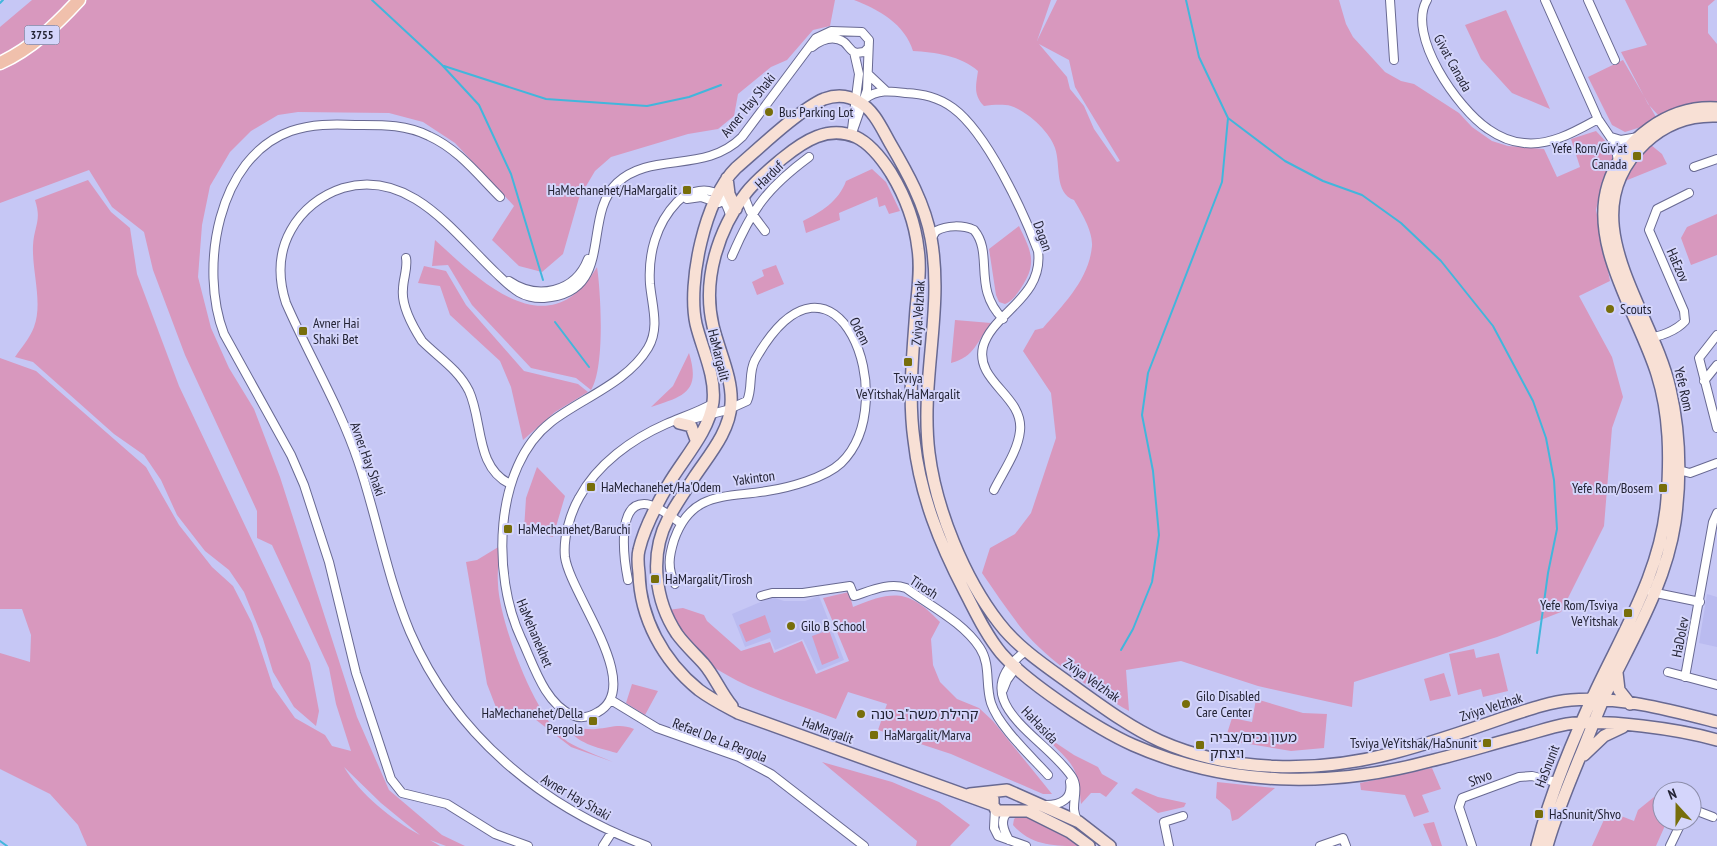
<svg xmlns="http://www.w3.org/2000/svg" width="1717" height="846" font-family="'PT Sans Narrow','Noto Sans Hebrew',sans-serif">
<style>
.built{fill:#babbf0}
.green{fill:#d898be;fill-rule:evenodd}
.lines{fill:none;stroke-linecap:round;stroke-linejoin:round}
.stream{stroke:#42b6dc;stroke-width:2}
.street-casing{stroke:#686992;stroke-width:10}
.secondary-casing{stroke:#686992;stroke-width:14}
.primary-casing{stroke:#fff;stroke-width:15}
.street{stroke:#fff;stroke-width:8}
.secondary{stroke:#f8e0d5;stroke-width:11}
.primary{stroke:#f0c0ac;stroke-width:12}
.poi-dot{fill:#776e0b;stroke:#d4d5fb;stroke-width:2}
.labels{text-anchor:middle;stroke-width:4;stroke-linejoin:round;paint-order:stroke}
.shield{fill:#d4d5fb;stroke:#585870;stroke-width:1}
.shield-label{font-size:12px;font-weight:bold;fill:#232334}
.street-label{font-size:14px;fill:#232334;stroke:#d4d5fb}
.poi-label{font-size:14px;fill:#232334;stroke:#d4d5fb;text-anchor:start}
</style>
<rect width="100%" height="100%" fill="#c6c7f5"/>
<!-- built -->
<path class="built" d="M1707 594 1717 597V647L1699 643Z
M819 596 844 660 818 671 803 639 775 650 770 638 745 647 732 614 772 597 784 601H805Z"/>
<!-- green -->
<path class="green" d="M32 0H835L830 26 813 30 787 60 771 67 738 94 734 116 718 129 688 134 611 157 595 171 579 198 563 254 542 272 519 266 492 240 514 206 455 143 423 122 389 113 298 112 278 115 251 131 230 152 210 186 202 225 198 277 211 328 229 368 254 409 280 477 357 717 389 790 442 835 465 846H446L430 840 440 846H87L78 825 50 794 0 769V653L30 662 31 635 22 609H0V358L36 371 146 467 179 525 212 567 233 586 252 623 273 687 295 718 325 735 332 746 351 751 336 704 329 668 272 545 257 538V511L185 355 153 270 144 232 112 207 89 170 0 203V27ZM344 767 381 803 420 835C392 820 360 794 344 767Z
M854 0H1051L1037 41 1057 0H1339L1346 24 1353 37 1385 72 1401 81 1414 84 1459 113 1472 127 1492 141 1508 146 1544 149 1557 177 1580 167 1571 139 1596 131 1610 146 1614 157 1602 184 1596 210 1610 281 1579 296 1612 357 1623 397 1612 428 1604 526 1561 612 1497 637 1354 682 1352 707 1258 686 1181 661 1126 670 1129 711C1094 691 1048 661 1022 629 1008 611 995 592 982 573L990 548 1015 534 1031 513 1056 438 1051 393 1023 351 1035 330 1043 328C1064 304 1089 279 1092 246 1093 231 1081 212 1074 200 1054 193 1061 165 1055 148 1050 132 1027 111 1011 106 1003 104 992 105 984 106 973 95 976 85 978 71 962 56 934 52 913 51 905 24 878 9 854 0ZM1039 44 1069 60 1075 87 1120 161 1117 162 1094 129 1084 106 1070 89 1067 77Z
M1625 0H1715L1708 6V33L1717 44V103L1659 116 1648 104 1621 52 1647 45Z
M1506 10 1550 109 1512 93 1481 59 1465 25Z
M1623 60 1656 117 1641 127 1625 132 1612 125 1588 77Z
M1651 145 1662 154 1667 164 1625 181 1637 161Z
M872 169 886 182 900 211 889 214 885 205 879 207 877 197 839 213 840 220 806 233 803 221C821 212 839 201 846 181Z
M88 180 111 212 130 228 137 274 179 386 310 663 319 711 316 726 294 707 273 672 263 639 244 592 229 570 205 551 177 515 161 480 144 455 114 434 33 362 15 357C21 348 30 338 34 327 43 303 32 272 33 246 34 226 42 221 35 200Z
M1717 214V255L1691 265 1681 238 1687 227Z
M1019 226C1031 251 1038 263 1021 288 1016 295 1013 301 1005 304L999 302 996 295 989 249Z
M435 240C481 282 549 349 597 267 601 293 605 368 591 390L576 378 531 368 472 305 448 265 432 266Z
M776 265 784 284 757 295 752 282 764 276 762 270Z
M424 266 446 271 466 305 524 371 578 384 588 392 555 412 523 440 511 387 500 361 450 315 440 286 418 283Z
M955 320 991 323C977 341 975 357 951 363Z
M689 353C701 392 684 396 651 407L673 386Z
M537 467 565 496 553 537 524 530 526 498Z
M500 546C499 558 497 571 498 584 499 621 536 721 568 742 582 750 599 756 613 762L571 747 522 709 497 710 487 684 466 562 477 560Z
M849 592 853 607C893 590 909 589 940 622L931 639 933 665 940 682 957 699 979 708 993 721 1052 794H1043L951 754 878 730 887 704 848 692 836 719C790 701 722 684 690 646 681 636 675 621 668 610L683 608 704 615 707 621 741 651 770 642 774 653 802 641 816 674 849 661 823 598Z
M765 615 771 632 746 642 739 625Z
M829 630 839 658 822 665 812 636Z
M1474 649 1476 658 1499 653 1508 691 1483 697 1481 689 1458 695 1449 654Z
M1444 673 1451 696 1430 701 1424 679Z
M632 684 658 691 645 715 626 703Z
M1256 699 1303 713 1327 714 1324 748 1291 751 1225 740 1232 718 1252 722Z
M564 725C574 727 585 730 596 729 611 728 619 723 634 729L617 753C595 747 578 744 564 725Z
M1050 739 1074 755 1098 767 1102 774 1118 783 1106 797 1100 793H1091L1081 804C1078 768 1074 765 1049 741Z
M822 762 892 782 939 802 970 825 950 846H916L917 841Z
M1432 768 1441 789 1422 795 1429 812 1414 817 1405 795 1361 790 1360 783Z
M1217 782 1275 788 1238 819 1232 821 1230 810 1216 798Z
M1136 788 1158 797 1186 803 1184 807 1158 813 1131 793Z
M1654 797 1662 799V821H1667L1656 846H1592L1608 811 1634 821 1638 810Z
M1018 816C1042 816 1062 833 1080 846 1055 846 1031 846 1013 825L1014 819Z
M1434 822 1442 846H1432L1423 824Z"/>
<g class="lines">
<!-- stream -->
<path class="stream" d="M372 0 442 65 479 105 511 174 543 280
M1186 0 1199 57 1228 118 1285 161 1323 181 1362 195 1401 223 1441 261 1493 326 1533 401 1546 438 1554 480 1557 529 1548 573 1537 653
M0 3 3 0
M444 66 546 99 647 106 689 97 721 85
M555 322 589 367
M1121 650 1133 629 1152 582 1159 535 1153 471 1142 415 1148 373 1222 182 1228 118
M0 841 7 846"/>
<!-- street casing -->
<g class="street-casing">
<path id="street" d="M1390 0 1394 60
M1427 0C1406 35 1458 109 1488 129 1498 136 1511 142 1524 143 1551 146 1576 131 1598 119
M1545 0 1598 119 1615 144 1618 161
M1588 0 1615 60
M812 47C821 40 833 35 844 42 849 46 850 51 856 53L864 52 868 48
M869 75 886 91
M865 99C877 89 891 91 906 93 923 94 938 97 953 108 987 133 1023 211 1038 251 1044 298 992 313 983 347 975 382 1024 396 1020 431 1018 451 1003 472 994 490
M852 129 859 74 854 52
M1611 137 1621 140 1638 137
M1694 167 1717 159
M744 196 750 211 765 231
M500 197C478 175 458 149 429 136 405 124 381 125 355 125 333 124 312 124 291 131 217 157 199 269 224 334L291 455 304 485 329 562 356 673 391 779 402 793 447 804 495 834 528 846
M687 199 701 197 719 203
M931 239 936 231C947 225 963 225 974 230 994 254 972 288 1003 319
M732 256C752 209 767 188 809 157
M406 258C408 268 403 279 403 289 401 306 413 327 422 341 439 358 458 369 469 391 483 421 475 467 510 484
M509 281C537 300 575 293 588 259
M1717 335 1699 358 1717 428
M1647 337C1659 338 1677 330 1685 321L1684 311 1649 230 1657 209 1689 193
M1704 381 1717 365
M712 404C698 412 682 417 666 424 632 439 597 464 579 498 570 514 563 538 565 557 570 594 645 686 598 712 590 717 580 719 572 715 544 703 533 663 521 638 492 576 493 467 551 422 582 398 627 383 648 348 660 328 652 306 650 284 648 254 656 224 677 202 686 193 701 188 713 192 724 196 728 208 731 218
M1675 469 1690 473 1717 463
M628 580C625 565 615 504 644 504 656 504 671 517 681 523
M675 584C667 568 669 556 674 540 691 491 725 498 767 491 788 488 825 478 841 463 905 401 835 219 755 360 748 373 753 388 747 401L727 410 684 421
M1651 592 1700 602
M761 596 772 593H803L850 586 854 596C870 591 889 582 906 588 930 606 963 622 980 648 991 665 985 684 991 703 999 727 1031 756 1048 775
M1027 650C959 700 1045 736 1072 777 1081 791 1068 807 1078 821
M1668 672 1717 685
M1685 677 1713 522 1717 513
M1003 690 1007 680 1017 666
M611 700 657 728 739 757 771 774 864 846
M1046 805C1061 805 1073 799 1070 782
M995 808 994 828 998 836 1026 846
M1692 809 1713 817
M1008 812C999 820 1004 831 1009 840
M603 846 612 832
M647 846C543 807 455 736 410 632 387 577 377 517 358 461 340 407 309 356 286 303 278 278 278 253 291 230 302 210 321 195 343 188 410 169 453 232 496 273 511 287 521 299 544 298 616 293 581 217 617 183 651 151 705 174 742 137L816 38 831 31 862 32 869 40 867 90 851 136
M1169 846 1164 822 1183 816
M1320 846 1343 838 1346 846
M1472 846 1459 807 1462 798 1519 777 1532 776 1556 782
M1670 846 1682 821"/>
</g>
<!-- secondary casing -->
<g class="secondary-casing">
<path id="secondary" d="M727 178 729 194 736 209
M679 423 691 426 696 440
M1617 673 1619 690 1630 704
M732 706C721 693 715 677 704 664 695 654 685 645 677 634 655 601 649 555 668 519 676 504 686 490 695 476 709 455 730 431 731 404 733 379 719 351 713 326 702 280 718 230 746 193 756 180 770 169 783 158 804 141 828 125 856 137 871 144 882 159 891 173 905 196 915 222 918 249 921 268 918 289 916 309 913 353 908 397 914 440 920 495 940 544 965 592 976 613 986 635 1001 653 1027 683 1097 729 1133 745 1228 787 1331 788 1430 761 1460 754 1488 745 1518 737 1534 733 1550 727 1567 724 1606 719 1679 729 1717 740
M1584 755 1604 736 1623 727
M970 794 1007 790 1079 822 1110 846
M993 799V805L997 811H1028L1070 832 1089 846
M993 805 738 713C725 706 711 699 699 690 663 661 640 618 639 573 638 565 637 557 639 550 644 528 657 504 668 485 683 459 709 432 713 402 716 376 702 349 696 324 687 283 705 198 736 168 757 150 800 109 824 99 835 95 848 95 859 102 874 110 882 129 890 143 907 172 925 204 931 238 944 309 920 381 929 453 936 509 964 578 999 623 1018 648 1047 667 1072 685 1100 705 1129 727 1160 741 1232 773 1318 773 1393 753 1431 743 1469 730 1506 717 1527 710 1549 702 1571 700 1619 696 1670 710 1717 722
M1537 846C1551 791 1573 739 1597 688 1626 627 1662 568 1667 499 1670 457 1670 415 1657 374 1639 316 1589 246 1608 185 1622 139 1669 105 1717 108
M1547 846C1556 814 1569 783 1582 752 1590 732 1598 711 1607 691 1634 636 1666 583 1675 522 1681 478 1680 432 1670 389 1652 308 1567 217 1645 143 1665 124 1690 115 1717 116"/>
</g>
<!-- primary casing -->
<g class="primary-casing">
<path id="primary" d="M0 63C31 49 56 25 79 0"/>
</g>
<!-- street -->
<use href="#street" class="street"/>
<!-- secondary -->
<use href="#secondary" class="secondary"/>
<!-- primary -->
<use href="#primary" class="primary"/>
</g>
<!-- markers -->
<g class="poi-dot">
<circle cx="769" cy="112" r="5"/>
<rect x="1632" y="151" width="10" height="10" rx="2.5"/>
<rect x="682" y="185" width="10" height="10" rx="2.5"/>
<circle cx="1610" cy="309" r="5"/>
<rect x="298" y="326" width="10" height="10" rx="2.5"/>
<rect x="903" y="357" width="10" height="10" rx="2.5"/>
<rect x="586" y="482" width="10" height="10" rx="2.5"/>
<rect x="1658" y="483" width="10" height="10" rx="2.5"/>
<rect x="503" y="524" width="10" height="10" rx="2.5"/>
<rect x="650" y="574" width="10" height="10" rx="2.5"/>
<rect x="1623" y="608" width="10" height="10" rx="2.5"/>
<circle cx="791" cy="626" r="5"/>
<circle cx="1186" cy="704" r="5"/>
<circle cx="861" cy="714" r="5"/>
<rect x="588" y="716" width="10" height="10" rx="2.5"/>
<rect x="869" y="730" width="10" height="10" rx="2.5"/>
<rect x="1482" y="738" width="10" height="10" rx="2.5"/>
<rect x="1195" y="740" width="10" height="10" rx="2.5"/>
<rect x="1534" y="809" width="10" height="10" rx="2.5"/>
</g>
<g class="labels">
<!-- shield labels -->
<rect class="shield" x="24.5" y="25.5" width="35" height="19" rx="4"/>
<g class="shield-label">
<text x="42" y="39">3755</text>
</g>
<!-- street labels -->
<g class="street-label">
<text transform="translate(1453 63) rotate(61)" y="5">Givat Canada</text>
<text transform="translate(748 105) rotate(-51)" y="5">Avner Hay Shaki</text>
<text transform="translate(769 175) rotate(-44)" y="5">Harduf</text>
<text transform="translate(1043 236) rotate(70)" y="5">Dagan</text>
<text transform="translate(1678 265) rotate(66)" y="5">HaEzov</text>
<text transform="translate(918 313) rotate(-87)" y="5">Zviya VeIzhak</text>
<text transform="translate(860 331) rotate(63)" y="5">Odem</text>
<text transform="translate(719 355) rotate(76)" y="5">HaMargalit</text>
<text transform="translate(1684 389) rotate(77)" y="5">Yefe Rom</text>
<text transform="translate(368 459) rotate(70)" y="5">Avner Hay Shaki</text>
<text transform="translate(754 478) rotate(-8)" y="5">Yakinton</text>
<text transform="translate(924 587) rotate(33)" y="5">Tirosh</text>
<text transform="translate(535 633) rotate(67)" y="5">HaMehanekhet</text>
<text transform="translate(1680 637) rotate(-79)" y="5">HaDolev</text>
<text transform="translate(1092 680) rotate(35)" y="5">Zviya VeIzhak</text>
<text transform="translate(1491 707) rotate(-18)" y="5">Zviya VeIzhak</text>
<text transform="translate(1040 725) rotate(46)" y="5">HaHasida</text>
<text transform="translate(828 730) rotate(20)" y="5">HaMargalit</text>
<text transform="translate(720 740) rotate(21)" y="5">Refael De La Pergola</text>
<text transform="translate(1547 766) rotate(-69)" y="5">HaSnunit</text>
<text transform="translate(1480 778) rotate(-21)" y="5">Shvo</text>
<text transform="translate(576 797) rotate(30)" y="5">Avner Hay Shaki</text>
</g>
<!-- poi labels -->
<g class="poi-label">
<text x="779" y="117">Bus Parking Lot</text>
<text x="1627" y="153" text-anchor="end">Yefe Rom/Giv'at<tspan x="1627" dy="16">Canada</tspan></text>
<text x="677" y="195" text-anchor="end">HaMechanehet/HaMargalit</text>
<text x="1620" y="314">Scouts</text>
<text x="313" y="328">Avner Hai<tspan x="313" dy="16">Shaki Bet</tspan></text>
<text x="908" y="383" text-anchor="middle">Tsviya<tspan x="908" dy="16">VeYitshak/HaMargalit</tspan></text>
<text x="601" y="492">HaMechanehet/Ha'Odem</text>
<text x="1653" y="493" text-anchor="end">Yefe Rom/Bosem</text>
<text x="518" y="534">HaMechanehet/Baruchi</text>
<text x="665" y="584">HaMargalit/Tirosh</text>
<text x="1618" y="610" text-anchor="end">Yefe Rom/Tsviya<tspan x="1618" dy="16">VeYitshak</tspan></text>
<text x="801" y="631">Gilo B School</text>
<text x="1196" y="701">Gilo Disabled<tspan x="1196" dy="16">Care Center</tspan></text>
<text x="583" y="718" text-anchor="end">HaMechanehet/Della<tspan x="583" dy="16">Pergola</tspan></text>
<text x="871" y="719">קהילת משה"ב טנה</text>
<text x="884" y="740">HaMargalit/Marva</text>
<text x="1210" y="742">מעון נכים/צביה<tspan x="1210" dy="16">ויצחק</tspan></text>
<text x="1477" y="748" text-anchor="end">Tsviya VeYitshak/HaSnunit</text>
<text x="1549" y="819">HaSnunit/Shvo</text>
</g>
</g>
<!-- north arrow -->
<g transform="translate(1677 806) rotate(339)"><circle r="24" fill="#d4d5fb" stroke="#8d8eab"/>
<path d="M0-4L9 19L0 12L-9 19Z" fill="#776e0b"/>
<text y="-8" font-size="14" font-weight="bold" text-anchor="middle" fill="#232334">N</text>
</g>
</svg>
